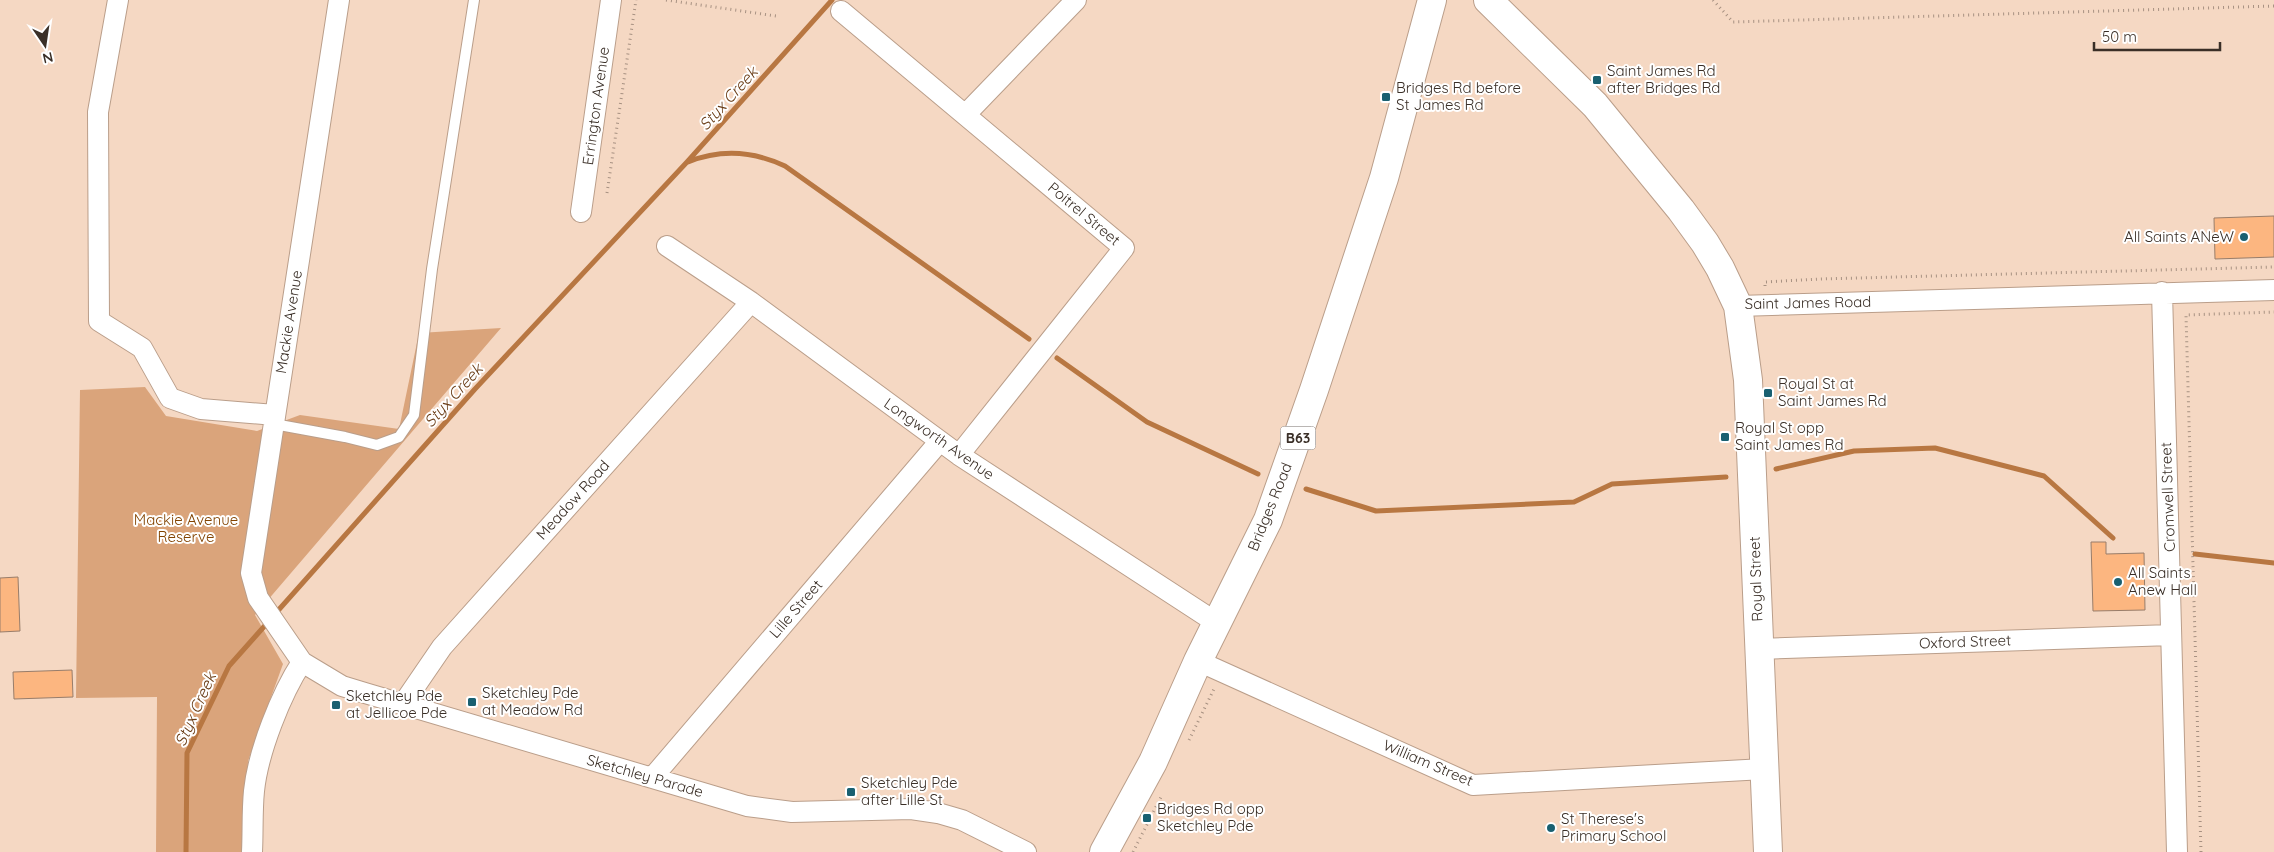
<svg xmlns="http://www.w3.org/2000/svg" width="2274" height="852" font-family="Quicksand,sans-serif">
<style>
.green{fill:#daa47b}
.lines{fill:none;stroke-linecap:round;stroke-linejoin:round}
.stream{stroke:#b87742;stroke-width:5}
.building{fill:#fcb680;stroke:#987d6a}
.service-casing{stroke:#ba9e8a;stroke-width:12}
.minor-casing{stroke:#ba9e8a;stroke-width:22}
.secondary-casing{stroke:#ba9e8a;stroke-width:30}
.primary-casing{stroke:#ba9e8a;stroke-width:30}
.path{stroke:#a79182;stroke-width:3;stroke-dasharray:1 4;stroke-linecap:butt}
.service{stroke:#fff;stroke-width:10}
.minor{stroke:#fff;stroke-width:20}
.secondary{stroke:#fff;stroke-width:28}
.primary{stroke:#fff;stroke-width:28}
.poi-dot{fill:#196071;stroke:#fff;stroke-width:2}
.labels{text-anchor:middle;stroke-width:4;stroke-linejoin:round;paint-order:stroke}
.shield{fill:#fff;stroke:#756d68;stroke-width:1}
.shield-label{font-size:14px;font-weight:bold;fill:#3a2f27}
.poi-label{font-size:15px;fill:#3a2f27;stroke:#fff;text-anchor:start}
.street-label{font-size:15px;fill:#3a2f27;stroke:#fff}
.park-label{font-size:15px;fill:#824300;stroke:#fff}
.water-label{font-size:16px;font-style:italic;fill:#693b14;stroke:#fff}
</style>
<rect width="100%" height="100%" fill="#f5d8c3"/>
<!-- green -->
<path class="green" d="M501 328 255 615 283 664 248 761 246 852H156L157 697 76 698 80 390 145 387 166 416 257 431 300 415 399 429 419 333Z"/>
<g class="lines">
<!-- stream -->
<path class="stream" d="M688 162C720 149 753 151 785 166L1029 339
M1057 358 1147 422 1258 474
M1776 469 1854 451 1935 448 2044 476 2113 538
M1306 489 1376 511 1574 502 1612 484 1726 477
M2195 554 2274 563
M275 614 475 389 687 162 832 0
M186 852 187 753 229 666 269 621"/>
</g>
<!-- building -->
<path class="building" d="M2274 216V257L2215 259 2214 218Z
M2091 542H2106V554L2144 553 2145 610 2093 611Z
M18 577 20 631 0 632V578Z
M72 670 73 697 14 699 13 672Z"/>
<g class="lines">
<!-- service casing -->
<g class="service-casing">
<path id="service" d="M274 424 345 437 377 445 399 437 414 415 432 269 474 0"/>
</g>
<!-- minor casing -->
<g class="minor-casing">
<path id="minor" d="M118 0 98 112 99 321 142 348 170 398 201 409 275 415
M339 0 251 573 258 598 302 662 342 686 365 693 747 806 792 812 911 809 938 813 962 820 1026 852
M841 11 1124 248 959 455
M966 114 1076 0
M581 212 611 0
M667 246 751 302 959 455 1217 623
M2162 292 2177 852
M1738 306 2274 290
M1759 649 2171 635
M1198 661 1473 785 1764 769
M403 704 442 647 751 302
M652 778 940 441
M252 852C253 832 252 811 254 791 258 752 281 694 302 662"/>
</g>
<!-- secondary casing -->
<g class="secondary-casing">
<path id="secondary" d="M1488 0 1595 105 1681 210 1705 243 1720 268 1738 306 1748 380 1768 852"/>
</g>
<!-- primary casing -->
<g class="primary-casing">
<path id="primary" d="M1104 852 1153 762 1198 661 1268 520 1314 390 1384 178 1432 0"/>
</g>
<!-- path -->
<path class="path" d="M666 0 776 16
M1713 0 1733 22 2274 6
M607 193 636 0
M1765 286V282L1820 279 2274 267
M1189 740 1215 687
M1133 852 1161 797
M2201 852 2186 315 2274 312"/>
<!-- service -->
<use href="#service" class="service"/>
<!-- minor -->
<use href="#minor" class="minor"/>
<!-- secondary -->
<use href="#secondary" class="secondary"/>
<!-- primary -->
<use href="#primary" class="primary"/>
</g>
<!-- markers -->
<g class="poi-dot">
<rect x="1592" y="75" width="10" height="10" rx="2.5"/>
<rect x="1381" y="92" width="10" height="10" rx="2.5"/>
<circle cx="2244" cy="237" r="5"/>
<rect x="1763" y="388" width="10" height="10" rx="2.5"/>
<rect x="1720" y="432" width="10" height="10" rx="2.5"/>
<circle cx="2118" cy="582" r="5"/>
<rect x="467" y="697" width="10" height="10" rx="2.5"/>
<rect x="331" y="700" width="10" height="10" rx="2.5"/>
<rect x="846" y="787" width="10" height="10" rx="2.5"/>
<rect x="1142" y="813" width="10" height="10" rx="2.5"/>
<circle cx="1551" cy="828" r="5"/>
</g>
<g class="labels">
<!-- shield labels -->
<rect class="shield" x="1280.5" y="426.5" width="35" height="23" rx="4"/>
<g class="shield-label">
<text x="1298" y="443">B63</text>
</g>
<!-- poi labels -->
<g class="poi-label">
<text x="1607" y="76">Saint James Rd<tspan x="1607" dy="17">after Bridges Rd</tspan></text>
<text x="1396" y="93">Bridges Rd before<tspan x="1396" dy="17">St James Rd</tspan></text>
<text x="2234" y="242" text-anchor="end">All Saints ANeW</text>
<text x="1778" y="389">Royal St at<tspan x="1778" dy="17">Saint James Rd</tspan></text>
<text x="1735" y="433">Royal St opp<tspan x="1735" dy="17">Saint James Rd</tspan></text>
<text x="2128" y="578">All Saints<tspan x="2128" dy="17">Anew Hall</tspan></text>
<text x="482" y="698">Sketchley Pde<tspan x="482" dy="17">at Meadow Rd</tspan></text>
<text x="346" y="701">Sketchley Pde<tspan x="346" dy="17">at Jellicoe Pde</tspan></text>
<text x="861" y="788">Sketchley Pde<tspan x="861" dy="17">after Lille St</tspan></text>
<text x="1157" y="814">Bridges Rd opp<tspan x="1157" dy="17">Sketchley Pde</tspan></text>
<text x="1561" y="824">St Therese's<tspan x="1561" dy="17">Primary School</tspan></text>
</g>
<!-- street labels -->
<g class="street-label">
<text transform="translate(596 106) rotate(-82)" y="5">Errington Avenue</text>
<text transform="translate(1084 214) rotate(40)" y="5">Poitrel Street</text>
<text transform="translate(1808 303) rotate(-1)" y="5">Saint James Road</text>
<text transform="translate(289 322) rotate(-81)" y="5">Mackie Avenue</text>
<text transform="translate(939 439) rotate(35)" y="5">Longworth Avenue</text>
<text transform="translate(2168 497) rotate(-92)" y="5">Cromwell Street</text>
<text transform="translate(573 500) rotate(-48)" y="5">Meadow Road</text>
<text transform="translate(1270 507) rotate(-68)" y="5">Bridges Road</text>
<text transform="translate(1756 579) rotate(-92)" y="5">Royal Street</text>
<text transform="translate(796 609) rotate(-49)" y="5">Lille Street</text>
<text transform="translate(1965 642) rotate(-2)" y="5">Oxford Street</text>
<text transform="translate(1428 763) rotate(23)" y="5">William Street</text>
<text transform="translate(645 776) rotate(16)" y="5">Sketchley Parade</text>
</g>
<!-- park labels -->
<g class="park-label">
<text x="186" y="525">Mackie Avenue<tspan x="186" dy="17">Reserve</tspan></text>
</g>
<!-- water labels -->
<g class="water-label">
<text transform="translate(728 98) rotate(-48)" y="6">Styx Creek</text>
<text transform="translate(453 395) rotate(-48)" y="6">Styx Creek</text>
<text transform="translate(195 709) rotate(-66)" y="6">Styx Creek</text>
</g>
</g>
<!-- north arrow -->
<g transform="translate(45 45) rotate(167)" stroke="#ffffff" stroke-width="4" paint-order="stroke">
<path d="M0-4L9 19L0 12L-9 19Z" fill="#3a2f27"/>
<text y="-8" font-size="14" font-weight="bold" text-anchor="middle" fill="#3a2f27">N</text>
</g>
<!-- scale -->
<path d="M2094 42v8h126v-8" fill="none" stroke="#3a2f27" stroke-width="2.5"/>
<text x="2102" y="42" font-size="15" fill="#3a2f27" stroke="#ffffff" stroke-width="4" paint-order="stroke">50 m</text>
</svg>
